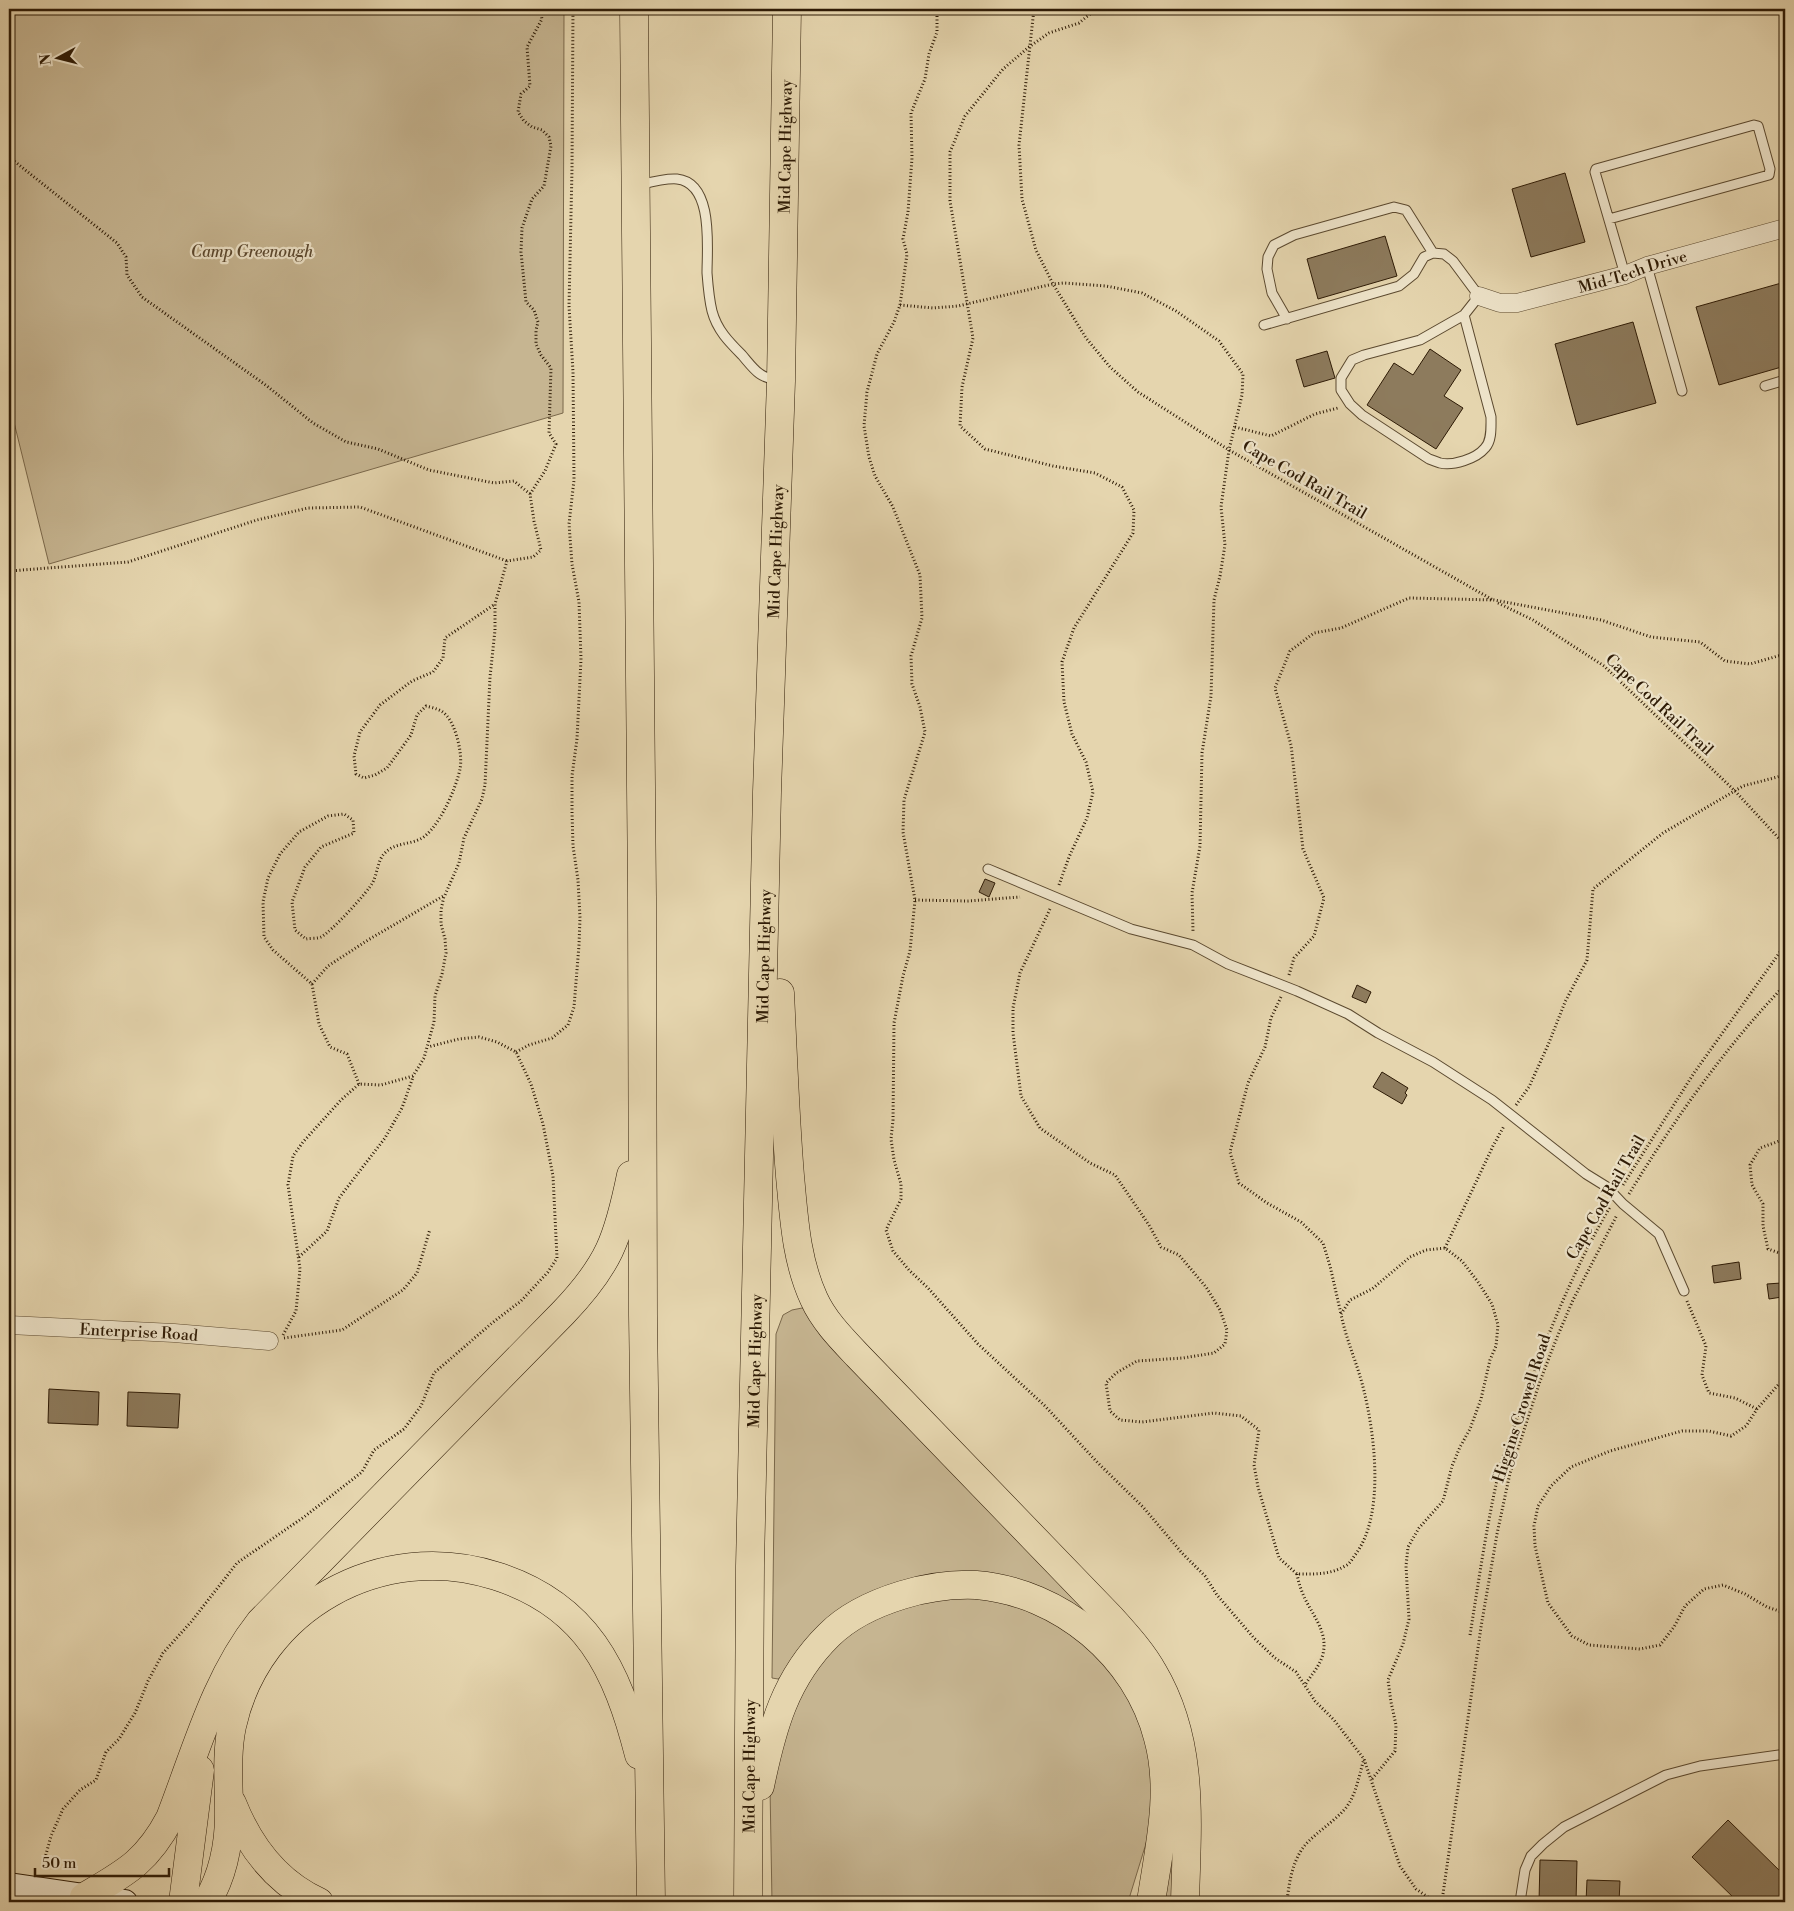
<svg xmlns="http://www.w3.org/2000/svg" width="1794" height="1911" font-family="'Libre Bodoni',serif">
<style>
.green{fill:#c6b591;stroke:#7a684b}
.building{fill:#8d7b5d;stroke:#2d1a05}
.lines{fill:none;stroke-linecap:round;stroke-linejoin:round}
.service-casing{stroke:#5b492f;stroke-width:11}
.minor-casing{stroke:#5b492f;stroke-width:19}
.secondary-casing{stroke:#2d1a05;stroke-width:26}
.motorway-casing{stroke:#2d1a05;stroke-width:29}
.path{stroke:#2d1a05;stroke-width:3;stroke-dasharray:1 2.5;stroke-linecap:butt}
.service{stroke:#eee4ca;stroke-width:9}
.minor{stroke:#eee4ca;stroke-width:18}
.secondary{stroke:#eee4ca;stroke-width:24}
.motorway{stroke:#e5d5ae;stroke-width:28}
.labels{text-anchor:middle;stroke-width:4.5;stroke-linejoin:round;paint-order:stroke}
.street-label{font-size:16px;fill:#2d1a05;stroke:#eee4ca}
.park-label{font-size:16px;font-style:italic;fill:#5b482f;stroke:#eee4ca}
</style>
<rect width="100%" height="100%" fill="#e5d5ae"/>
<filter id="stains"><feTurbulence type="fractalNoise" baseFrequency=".004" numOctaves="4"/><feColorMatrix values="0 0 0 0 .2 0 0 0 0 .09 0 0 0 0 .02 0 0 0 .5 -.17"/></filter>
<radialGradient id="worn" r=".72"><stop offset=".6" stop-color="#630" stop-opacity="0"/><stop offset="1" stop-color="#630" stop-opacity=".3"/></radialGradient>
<!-- green -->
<path class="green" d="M9 9H564L563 413 49 564 9 402Z
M802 1308 808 1309 818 1327 857 1373 972 1494H975C1006 1527 1038 1557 1070 1588 1090 1608 1112 1628 1130 1651 1151 1676 1167 1712 1173 1743 1184 1795 1178 1850 1176 1902H1161C1172 1839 1184 1777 1162 1715 1132 1632 1053 1581 967 1576 951 1576 931 1574 914 1579 881 1589 837 1610 813 1635 802 1647 793 1662 784 1675L778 1679 772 1678 776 1334 783 1315 792 1310Z
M949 1597 1000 1600 1064 1625 1128 1688 1156 1772 1148 1837 1128 1902H772L770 1787 790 1711 828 1652 850 1633 876 1618 901 1607Z"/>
<!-- building -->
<path class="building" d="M1565 173 1585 242 1531 257 1512 189Z
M1385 236 1397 276 1318 299 1307 259Z
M1785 282V366L1719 385 1696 307Z
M1633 322 1656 403 1577 425 1555 344Z
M1430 349 1461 370 1444 396 1463 408 1436 449 1367 405 1394 363 1413 375Z
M1327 351 1335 378 1304 387 1296 360Z
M985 879 995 883 989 897 979 892Z
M1357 985 1371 992 1366 1003 1352 997Z
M1382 1072 1408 1088 1405 1093 1407 1095 1402 1104 1373 1087Z
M1739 1262 1741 1279 1714 1283 1712 1266Z
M1781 1283 1782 1297 1769 1299 1767 1284Z
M49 1389 99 1392 98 1425 48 1423Z
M128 1392 180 1394 178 1428 127 1426Z
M1728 1820 1785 1876V1900L1783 1902H1738L1692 1857Z
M1540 1860 1577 1861 1576 1902H1539Z
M1587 1880 1620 1881 1619 1902H1586Z"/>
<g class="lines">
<!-- service casing -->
<g class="service-casing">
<path id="service" d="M639 185C651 182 666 178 677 179 714 183 707 248 707 273 708 286 709 299 712 311 717 330 729 342 742 355 754 369 759 378 778 380
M1609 219 1769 175 1770 169 1758 126 1754 125 1596 169 1595 172 1625 275
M1647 266 1682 391
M1287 319 1272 293 1267 269 1268 257 1274 245 1294 235 1394 207 1406 210 1433 253
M1264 325 1399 286 1414 274 1424 257 1433 253 1444 254 1453 261 1479 296 1464 315 1420 340 1364 355 1352 360 1341 378V390L1350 404 1362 415 1429 459C1432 460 1437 462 1440 463 1453 466 1476 459 1485 448 1492 441 1491 427 1491 417L1464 315
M1765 386 1785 380
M988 869 1131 929 1193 945 1228 964 1297 991 1348 1014 1378 1033 1433 1062 1492 1100 1586 1174 1607 1187 1623 1204 1659 1234 1684 1291
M1520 1902 1525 1870 1531 1856 1543 1844 1564 1827 1666 1775 1700 1766 1785 1754"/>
</g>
<!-- minor casing -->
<g class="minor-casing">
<g id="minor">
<path id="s1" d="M1479 296 1500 303H1517L1625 275 1647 266 1785 228"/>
<path id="s2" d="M9 1325 174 1333 269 1341"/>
</g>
</g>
<!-- secondary casing -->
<g class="secondary-casing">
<path id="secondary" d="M9 1885 125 1902"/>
</g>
<!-- motorway casing -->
<g class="motorway-casing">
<g id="motorway">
<path d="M634 9 642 897 643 1315 651 1902"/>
<path d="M780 993C783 1054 785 1115 790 1176 794 1218 796 1260 814 1299 824 1321 842 1339 858 1356L1111 1618C1126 1635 1142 1652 1153 1672 1195 1743 1187 1823 1185 1902"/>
<path d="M760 1786C772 1728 785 1678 829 1635 848 1616 876 1603 902 1595 925 1588 951 1584 976 1585 1061 1592 1137 1656 1158 1738 1173 1792 1159 1848 1151 1902"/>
<path d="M232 1803C249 1846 275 1882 319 1902"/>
<path d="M84 1897C125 1873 147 1862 170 1818 196 1751 215 1679 260 1622L563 1313C609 1265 618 1239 631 1175"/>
<path d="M183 1902 200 1770"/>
<path d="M207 1902C223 1875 229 1845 229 1814 229 1785 226 1754 232 1726 258 1607 382 1539 496 1576 587 1605 617 1669 639 1755"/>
<path id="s3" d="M748 1902 750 1566 767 792 781 381 787 9"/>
</g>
</g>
<!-- path -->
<path class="path" d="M937 9V32L929 54 925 79 911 113 912 158 908 212 903 239 907 254 900 305 894 322 877 354 867 392 864 426 869 457 875 476 893 507 920 575 922 618 911 656 912 684 920 707 925 732 904 800 903 832 915 900 910 951 903 976 894 1023 893 1120 891 1139 894 1160 901 1184V1199L886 1230 893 1251 909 1270 928 1288 978 1344 1045 1406 1098 1463 1143 1507 1182 1553 1205 1576 1217 1595 1254 1638 1275 1658 1296 1672 1315 1701 1334 1720 1364 1759 1400 1866 1416 1889 1429 1898 1442 1901
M1034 9 1019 145 1022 199 1036 250 1053 284 1086 338 1110 367 1138 392 1229 450 1493 600
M9 157 117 243 126 257 127 275 142 297 267 386 313 423 346 442 378 449 429 470 494 483 514 481 530 494 534 521 541 550 533 557 507 561 495 604V630L490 677 485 785 482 799 464 838 459 863 445 895 368 940 328 966 312 984
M900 305 933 308 958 306 1053 284 1064 283 1106 286 1142 293 1176 311 1219 341 1243 374 1242 395 1229 450 1221 507 1225 545 1220 576 1214 600 1211 696 1202 753 1200 846 1192 893 1193 931
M1235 427 1271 436 1315 414 1338 408
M530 494 545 471 556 444 549 433 551 368 541 355 536 344V330L538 322 534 310 526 302 521 252 522 228 532 199 544 186 551 146 549 137 542 130 532 127 524 121 518 112 521 94 530 86 527 47 542 19 540 9
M9 571 128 562 257 520 308 508 360 507 507 561
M1498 603 1533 620 1604 666 1735 791 1785 845
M1059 885 1069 857 1087 818 1093 792 1086 762 1072 734 1064 702 1062 662 1074 628 1133 533 1134 510 1122 487 1095 473 1053 466 985 449 960 426 962 387 973 338 950 201V152L965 116 1003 69 1029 47 1049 33 1079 23 1096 9
M915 900 968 901 1020 897
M1050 909 1020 973 1013 1008V1033L1021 1096 1040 1128 1090 1163 1115 1175 1149 1225 1161 1247 1179 1255 1206 1287 1220 1310 1227 1330 1225 1344 1214 1353 1183 1358 1137 1361 1116 1373 1106 1383 1110 1411 1120 1420 1142 1422 1214 1413 1241 1416 1259 1430 1254 1465 1258 1487 1279 1558 1297 1574C1314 1574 1330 1575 1345 1566 1350 1564 1352 1559 1355 1555 1385 1516 1375 1436 1364 1391 1358 1365 1346 1340 1341 1314L1350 1300 1372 1289 1410 1257 1426 1250 1445 1248 1462 1261 1478 1282 1492 1304 1498 1325 1496 1346 1490 1360 1481 1399 1470 1429 1460 1447 1452 1466 1443 1501 1419 1528 1408 1547 1406 1566 1409 1619 1403 1644 1388 1680 1391 1702 1396 1725 1395 1751 1372 1779
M1289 975 1294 958 1314 936 1324 898 1303 849 1291 745 1275 688 1290 651 1314 633 1341 628 1409 598 1494 600 1601 620 1651 637 1700 642 1725 661 1750 664 1785 654
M1281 997 1271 1018 1265 1047 1248 1083 1230 1152 1239 1183 1267 1203 1301 1222 1323 1243 1330 1266 1341 1314
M516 1052 529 1045 552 1038 568 1025 574 1007 579 945 580 918 578 880 573 846 572 812V776L577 739 581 659 579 602 572 564 569 524 574 480 573 372 569 306 572 169 573 9
M359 1084 347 1054 330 1047 319 1024 312 984 273 950 264 937 263 902 268 878 280 854 299 832 328 816 344 814 353 820 354 833 321 847 305 867 292 902 295 930 306 939C310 938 317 939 321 937 330 933 369 891 373 882 377 874 378 860 384 854 395 841 412 846 425 836 441 823 456 788 460 769 463 755 456 725 446 715 441 709 433 708 426 706L417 715 411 735 387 768 375 775 364 778 356 774 354 756 360 732 380 705 412 681 433 672 443 658 445 638 495 604
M1516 1105 1529 1087 1548 1045 1565 1002 1587 960 1593 889 1663 833 1743 786 1785 775
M1785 1139 1760 1148 1750 1165 1752 1185 1763 1204V1226L1768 1249 1785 1255
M1623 1185 1694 1073 1785 945
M1629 1194C1674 1120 1725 1047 1785 985
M1445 1248 1493 1146 1504 1126
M299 1257 327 1231 339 1198 385 1138 402 1108 413 1077
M1687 1301 1706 1346 1702 1375 1709 1393 1735 1398 1757 1409
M283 1335 296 1311 300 1269 288 1185 293 1156 303 1142 341 1100 359 1084 381 1085 413 1076 424 1058 434 1022 435 996 442 974 446 953 445 939 441 924V910L444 896
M284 1338 342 1330 403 1290 417 1273 430 1229
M1785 1377 1757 1409 1746 1426 1731 1436 1709 1431H1682L1610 1451 1571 1467 1551 1486 1538 1506 1534 1526 1535 1546 1548 1603 1572 1636 1589 1645 1640 1649 1660 1645 1674 1627 1685 1606 1704 1589 1723 1585 1745 1594 1767 1607 1785 1613
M1297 1574C1298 1579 1299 1584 1301 1589 1308 1611 1329 1629 1323 1654 1320 1666 1311 1675 1305 1685
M1470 1635C1479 1579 1487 1522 1500 1467 1506 1445 1516 1423 1523 1402 1547 1336 1574 1268 1610 1207
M44 1869 45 1858 51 1836 63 1809 80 1790 96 1780 106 1752 119 1739 135 1713 148 1681 163 1653 191 1622 237 1563 304 1517 362 1472 374 1450 404 1429 421 1406 434 1373 492 1323 521 1301 548 1272 557 1258 553 1176 543 1124 531 1084 516 1052 497 1042 479 1037 459 1039 428 1047
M1442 1901 1481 1627 1497 1534 1510 1473 1540 1381 1558 1335 1573 1300 1617 1215
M1287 1902C1289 1882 1293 1856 1309 1841 1320 1830 1334 1821 1344 1810 1356 1797 1359 1775 1364 1759"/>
<!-- service -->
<use href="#service" class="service"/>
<!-- minor -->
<use href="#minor" class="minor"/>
<!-- secondary -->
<use href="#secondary" class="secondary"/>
<!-- motorway -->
<use href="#motorway" class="motorway"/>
</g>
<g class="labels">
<!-- street labels -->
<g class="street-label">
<text dy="6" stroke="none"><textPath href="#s3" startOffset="1756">Mid Cape Highway</textPath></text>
<text dy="6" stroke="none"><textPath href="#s1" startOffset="159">Mid-Tech Drive</textPath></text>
<text transform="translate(1305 479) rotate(30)" y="6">Cape Cod Rail Trail</text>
<text dy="6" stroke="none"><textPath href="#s3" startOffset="1351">Mid Cape Highway</textPath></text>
<text transform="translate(1660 704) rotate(43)" y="6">Cape Cod Rail Trail</text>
<text dy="6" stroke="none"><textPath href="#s3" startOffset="946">Mid Cape Highway</textPath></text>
<text transform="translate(1605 1197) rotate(-60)" y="6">Cape Cod Rail Trail</text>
<text dy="6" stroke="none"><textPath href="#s2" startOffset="130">Enterprise Road</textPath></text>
<text dy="6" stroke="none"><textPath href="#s3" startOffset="541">Mid Cape Highway</textPath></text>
<text transform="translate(1521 1408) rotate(-72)" y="6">Higgins Crowell Road</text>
<text dy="6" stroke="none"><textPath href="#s3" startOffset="136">Mid Cape Highway</textPath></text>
</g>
<!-- park labels -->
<g class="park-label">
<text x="252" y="257">Camp Greenough</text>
</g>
</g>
<!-- margin -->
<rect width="1794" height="1911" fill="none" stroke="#e5d5ae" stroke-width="30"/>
<rect x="10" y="10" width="1774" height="1891" fill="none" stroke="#2d1a05" stroke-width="2.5"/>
<rect x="15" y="15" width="1764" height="1881" fill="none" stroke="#2d1a05"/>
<!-- north arrow -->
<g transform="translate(58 58) rotate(263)" stroke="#eee4ca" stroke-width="4" paint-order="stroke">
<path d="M0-4L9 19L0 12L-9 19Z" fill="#2d1a05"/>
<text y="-8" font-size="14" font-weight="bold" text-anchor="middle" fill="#2d1a05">N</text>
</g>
<!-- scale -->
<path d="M35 1868v8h134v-8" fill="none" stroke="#2d1a05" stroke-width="2.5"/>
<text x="42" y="1868" font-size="15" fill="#2d1a05" stroke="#eee4ca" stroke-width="4" paint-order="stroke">50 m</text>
<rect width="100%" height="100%" filter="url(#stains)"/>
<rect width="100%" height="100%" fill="url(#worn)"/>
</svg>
